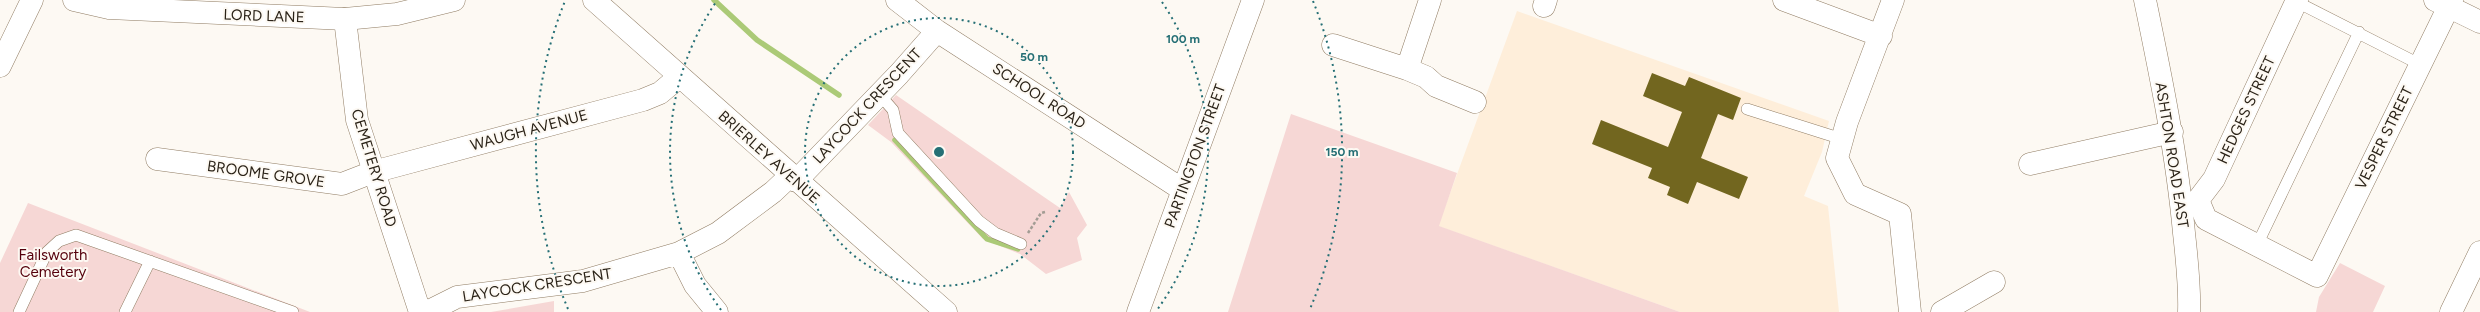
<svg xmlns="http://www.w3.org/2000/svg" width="2480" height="312" font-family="Figtree,sans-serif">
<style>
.built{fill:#feeeda}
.green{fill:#f6d7d5}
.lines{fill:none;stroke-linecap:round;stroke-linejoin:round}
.stream{stroke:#abca77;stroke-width:5.5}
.building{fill:#72661f}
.service-casing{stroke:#907c63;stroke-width:12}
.minor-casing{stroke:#907c63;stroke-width:23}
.tertiary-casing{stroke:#907c63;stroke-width:23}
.path{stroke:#a29c94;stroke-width:2.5;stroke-dasharray:3 2;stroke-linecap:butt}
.service{stroke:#fff;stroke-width:11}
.minor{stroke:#fff;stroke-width:22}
.tertiary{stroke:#fff;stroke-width:22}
.ring{fill:none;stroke:#256f75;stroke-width:2;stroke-dasharray:2 4}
.labels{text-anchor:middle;stroke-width:4;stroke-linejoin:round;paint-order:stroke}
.street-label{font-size:15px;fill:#2b2318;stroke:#fdf9f3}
.park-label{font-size:15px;fill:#55000c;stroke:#fdf9f3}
.centre{fill:#256f75;stroke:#fdf9f3;stroke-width:2}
.ring-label{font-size:12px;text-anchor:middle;font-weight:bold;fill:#256f75;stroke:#fdf9f3;stroke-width:4;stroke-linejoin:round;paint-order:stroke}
</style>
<rect width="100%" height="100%" fill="#fdf9f3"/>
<!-- built -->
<path class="built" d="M1517 11 1829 121 1822 152 1804 196 1828 206 1839 312H1680L1438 226Z"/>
<!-- green -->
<path class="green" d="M896 95 1060 208 1069 192 1087 225 1077 238 1082 260 1046 274 1020 254 983 239 891 142 868 125Z
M1291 114 1457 173 1439 226 1680 312H1228Z
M28 203 310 312H0V263Z
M2340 263 2385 286 2373 312H2316L2319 297Z
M554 301V312H491Z"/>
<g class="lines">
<!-- stream -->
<path class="stream" d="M714 0 757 40 839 95
M895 140 987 239 1018 249"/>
</g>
<!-- building -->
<path class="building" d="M1652 73 1685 86 1689 77 1741 98 1733 120 1718 114 1701 158 1748 177 1739 199 1697 182 1688 204 1667 195 1670 187 1648 178 1652 168 1592 144 1601 120 1668 147 1682 112 1643 96Z"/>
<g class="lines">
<!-- service casing -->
<g class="service-casing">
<path id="service" d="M2293 0 2419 64
M879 94 893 110 898 133 979 221 995 233 1021 244
M1747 109 1842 139
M2257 245 2359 32
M19 312 47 252 59 241 76 235 293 312
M125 312 150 261"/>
</g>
<!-- minor casing -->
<g class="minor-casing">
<path id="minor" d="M594 0 946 312
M897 0 937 31 1183 190
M1784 0 1881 36
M1893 0 1847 122 1837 158 1855 194 1900 214 1910 312
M1544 6 1546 0
M345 19 357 120 420 312
M1333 45 1407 69 1426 77 1436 86 1475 102
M0 66 32 0
M1407 69 1430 0
M157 159 342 184 373 172 643 100 660 93 679 77
M2030 164 2172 132
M796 181 899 74 937 31
M2198 200 2206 219 2317 276 2452 0
M2185 207 2198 200 2214 179 2297 0
M679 253 695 285 717 312
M427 312 457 297 583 281 679 253 718 233 773 192 790 176
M1138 312 1253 0
M1942 312 1994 282
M2451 312 2480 252"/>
</g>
<!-- tertiary casing -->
<g class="tertiary-casing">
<path id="tertiary" d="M74 0 109 8 345 19 397 14 454 0
M2145 0C2161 77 2177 155 2184 233 2187 260 2190 286 2189 312
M2435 0 2480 22"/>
</g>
<!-- path -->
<path class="path" d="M1028 233 1041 213 1045 212"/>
<!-- service -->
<use href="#service" class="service"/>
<!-- minor -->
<use href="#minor" class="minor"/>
<!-- tertiary -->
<use href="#tertiary" class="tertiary"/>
</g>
<!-- distance rings -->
<g class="ring">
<circle cx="939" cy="152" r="134"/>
<path d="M721 310A269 269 0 0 1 716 2M1162 2A269 269 0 0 1 1157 310"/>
<path d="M568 309A403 403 0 0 1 565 1M1313 1A403 403 0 0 1 1310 309"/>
</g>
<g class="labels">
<!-- street labels -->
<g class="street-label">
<text transform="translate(264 16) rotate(2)" y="5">LORD LANE</text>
<text transform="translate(1039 96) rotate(33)" y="5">SCHOOL ROAD</text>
<text transform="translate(867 106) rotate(-47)" y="5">LAYCOCK CRESCENT</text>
<text transform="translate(2246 110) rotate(-65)" y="5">HEDGES STREET</text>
<text transform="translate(529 130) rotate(-15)" y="5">WAUGH AVENUE</text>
<text transform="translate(2384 138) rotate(-64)" y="5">VESPER STREET</text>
<text transform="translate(2172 155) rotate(81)" y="5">ASHTON ROAD EAST</text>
<text transform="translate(1195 156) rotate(-70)" y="5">PARTINGTON STREET</text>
<text transform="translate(769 157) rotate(42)" y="5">BRIERLEY AVENUE</text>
<text transform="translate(374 168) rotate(73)" y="5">CEMETERY ROAD</text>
<text transform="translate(266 174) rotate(8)" y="5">BROOME GROVE</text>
<text transform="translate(537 285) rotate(-9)" y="5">LAYCOCK CRESCENT</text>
</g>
<!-- park labels -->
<g class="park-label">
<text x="53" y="260">Failsworth<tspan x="53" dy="17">Cemetery</tspan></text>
</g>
</g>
<circle cx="939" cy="152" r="6" class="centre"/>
<g class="ring-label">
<text x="1183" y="43">100 m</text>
<text x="1034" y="61">50 m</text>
<text x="1342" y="156">150 m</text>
</g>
</svg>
